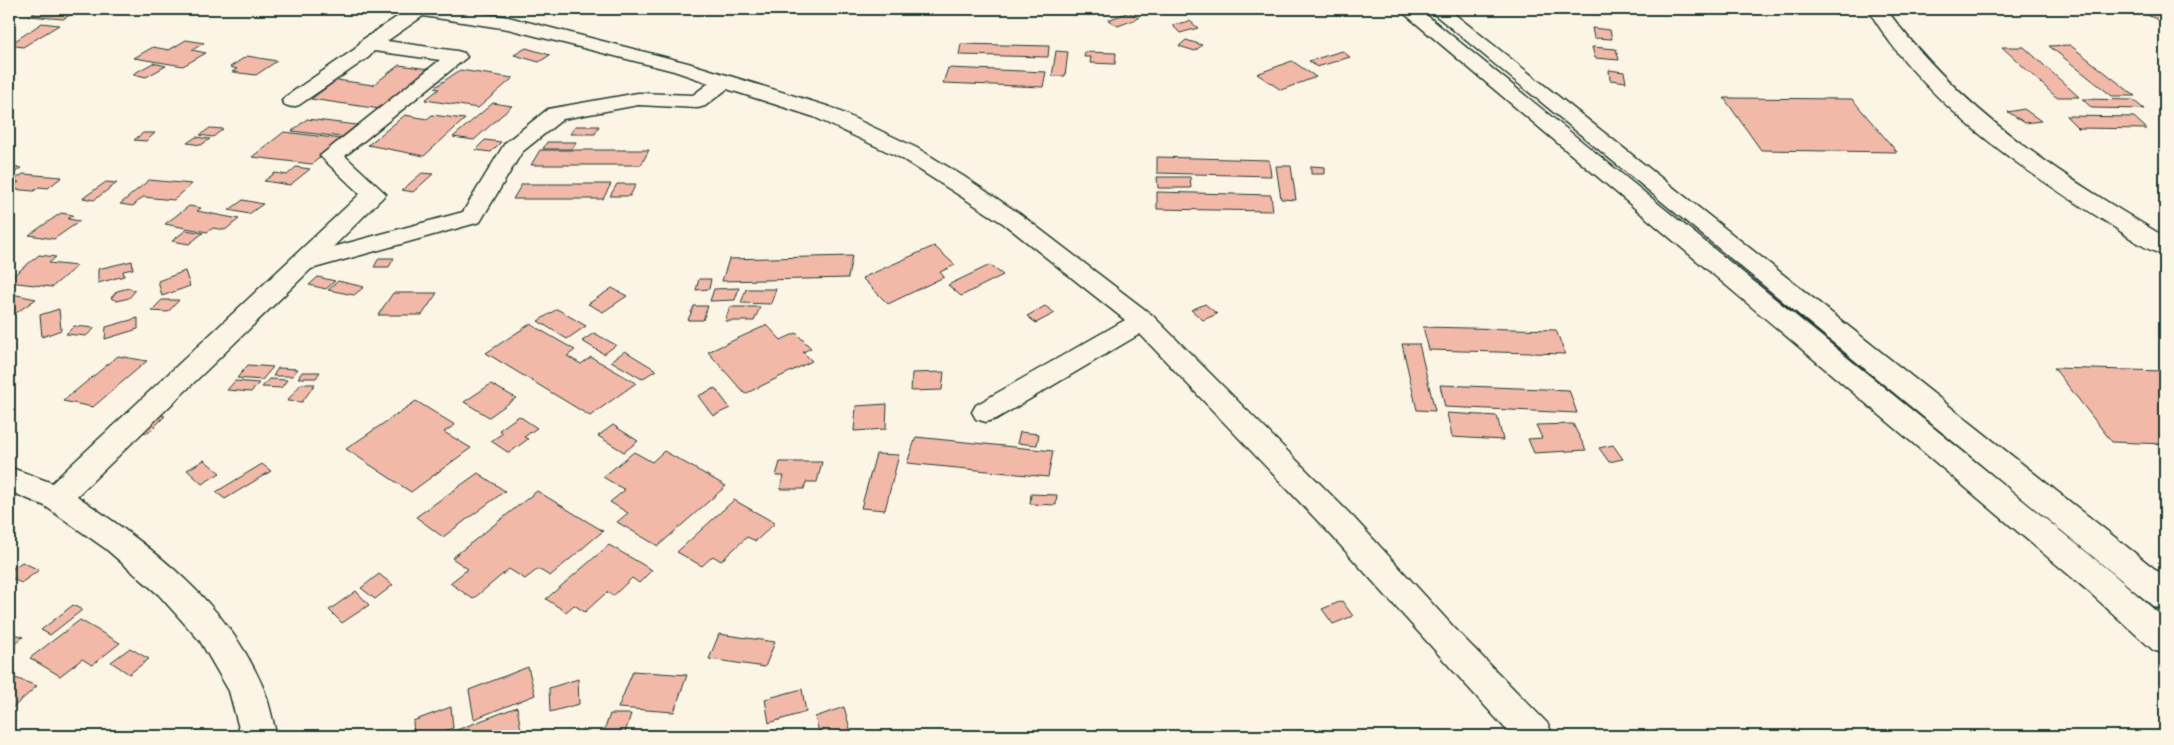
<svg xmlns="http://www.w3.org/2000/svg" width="2174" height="745" font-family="Mali,sans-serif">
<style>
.building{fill:#f2b9a9;stroke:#1f3d34}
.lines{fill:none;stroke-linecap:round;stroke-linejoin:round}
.minor-casing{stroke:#1f3d34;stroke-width:3}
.minor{fill:#fcf5e5;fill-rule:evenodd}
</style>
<rect width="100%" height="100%" fill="#fcf5e5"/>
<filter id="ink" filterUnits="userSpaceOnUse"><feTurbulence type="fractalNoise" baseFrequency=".02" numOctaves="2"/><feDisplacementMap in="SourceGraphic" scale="10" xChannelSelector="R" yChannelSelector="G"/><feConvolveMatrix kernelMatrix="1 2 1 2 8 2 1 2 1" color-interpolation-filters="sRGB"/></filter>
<g filter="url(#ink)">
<!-- building -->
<path class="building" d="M42 9H81L63 19 29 16Z
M1528 9H1565L1564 12Z
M1585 9H1600L1599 15 1584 13Z
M2165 9V23L2145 14Z
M1129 12 1139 18 1118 26 1108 20Z
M1190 21 1198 28 1180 33 1172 25Z
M42 23 59 25 23 47 9 45Z
M1592 28 1610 30 1612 39 1594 38Z
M186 40 204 43 192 50 206 53 183 66 134 58 153 47 169 50Z
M1186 40 1202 45 1195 51 1179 46Z
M961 44 1049 46 1048 57 959 55Z
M2070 45 2135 96H2112L2049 46Z
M1592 47 1616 49 1619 60 1595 58Z
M2002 47H2024L2079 97H2056Z
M526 48 550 55 539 62 514 55Z
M1056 51 1068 52 1065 76H1052Z
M1342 51 1350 57 1317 67 1309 61Z
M1085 52 1116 53 1115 64 1090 63 1091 57H1084Z
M247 56 277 61 256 75 232 72 237 69 230 67Z
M1292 61 1316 77 1281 90 1257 74Z
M153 63 166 66 146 77 133 74Z
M399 65 429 69 401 91 410 92 387 110 311 99 337 80 373 85Z
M948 68 1046 72 1043 87 943 83Z
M460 70 513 78 478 108 425 100 439 89 434 88Z
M1609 70 1624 72 1626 82 1610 80Z
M1724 98 1852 99 1897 152 1761 150Z
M2082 99 2133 100 2144 109 2092 108Z
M493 103 512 106 474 140 453 137Z
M2024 109 2041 121 2025 123 2008 112Z
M405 115 427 119 432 115 465 119 424 156 368 145Z
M2066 116 2134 117 2147 129 2078 128Z
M307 119 357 125 342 137 292 131Z
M575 126H599L595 134H570Z
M210 128 223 129 213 137 200 135Z
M284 132 342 139 312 164 252 157Z
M143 133H155L146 141 134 140Z
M196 137 210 139 201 145 187 143Z
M485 140 501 142 491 152 475 150Z
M547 142H576L572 149H543Z
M540 150H649L641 165H531Z
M1157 157 1269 160 1271 176 1157 173Z
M1276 166H1291L1296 200 1281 199Z
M1311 166 1325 167V174H1311Z
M9 167 21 168 9 177Z
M296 167 310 169 290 185 264 181 275 173 287 175Z
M422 173 433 174 413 192 402 190Z
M23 174 62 177 48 188 39 187 34 191 10 189 19 182 13 181Z
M1157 177H1190L1191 188H1158Z
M149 180 192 184 174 200 143 197 133 206 120 204Z
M106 182 117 183 94 200 83 198Z
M522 184H611L603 199H513Z
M617 184H636L630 196H610Z
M1157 192 1271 195 1273 211 1157 209Z
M243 200 263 204 249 214 229 210Z
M189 206 201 208 197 211 239 219 225 230 213 228 207 232 165 224Z
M61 213 73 215 68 219 80 221 54 239 29 235Z
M186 230 203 233 189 244 172 241Z
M934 246 955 265 940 272 944 277 888 304 862 278Z
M39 255 56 257 49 263 77 266 52 287 9 282V279Z
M852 256 848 278 722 281 729 259Z
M379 258H394L389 267H374Z
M132 261 133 269 123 271 124 276 98 283V269Z
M990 265 1003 275 961 296 948 285Z
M185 271 190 286 162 296 158 281Z
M318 277 335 281 326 289 309 285Z
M699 279H711L709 289 696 290Z
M338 281 364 287 354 295 328 290Z
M129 288 135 291 129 298 117 301 111 298 117 291Z
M612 288 627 296 603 312 588 304Z
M739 288 735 300 710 301 714 289Z
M746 289H776L771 304 741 303Z
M393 293H437L422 315H378Z
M12 294 36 299 9 318V296Z
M162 300H179L168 312 151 311Z
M1205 304 1217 314 1203 320 1191 310Z
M694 306H708L703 320H688Z
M1045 306 1055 313 1036 323 1027 316Z
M730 307H760L754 321H725Z
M59 309 61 330 42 337 40 315Z
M557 309 586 326 567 339 538 321Z
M138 318V329L105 339 106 327Z
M530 324 575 350 567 356 581 364 591 357 636 383 590 416 486 353Z
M767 325 781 340 796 333 811 348 803 352 812 361 745 394 708 352Z
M74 326 95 328 86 336 66 334Z
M1423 327 1556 330 1565 354 1429 350Z
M594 333 616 345 604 354 582 341Z
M1402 344H1419L1435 411 1417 410Z
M625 351 656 370 642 379 611 361Z
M118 356 147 361 93 407 63 401Z
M248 365 273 367 262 380 237 378Z
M278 368 298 369 292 376H273Z
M2054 368 2165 371V444L2112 442Z
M302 372H320L316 378H298Z
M944 372 942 390 911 391 912 373Z
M269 379 287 380 281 388 262 387Z
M235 381 259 383 251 392 227 390Z
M301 384H315L302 402 287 401Z
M491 384 516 398 489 417 464 402Z
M1440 385 1569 390 1577 413 1445 407Z
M715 388 730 408 713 416 698 396Z
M416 401 455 425 444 432 471 448 411 492 346 449Z
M887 404 886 429 854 431 856 406Z
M1447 413 1497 416 1503 440 1452 437Z
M153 414 165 416 148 433 135 431Z
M519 416 537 428 524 437 528 439 509 453 491 441 503 433 499 430Z
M1573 424 1586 450 1534 453 1528 439 1542 438 1536 425Z
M613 425 638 441 624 452 598 436Z
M1020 432 1039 434 1037 445 1017 443Z
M916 437 1053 451 1048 477 907 463Z
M1613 445 1623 459 1609 462 1599 448Z
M664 451 726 486 658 546 617 522 628 513 610 502 625 490 603 477 634 452 652 462Z
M876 454 899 455 885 510 861 508Z
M204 460 220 473 202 484 187 470Z
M780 462H822L817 482H806L804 489H780L784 476H776Z
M262 464 271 471 225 499 216 492Z
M478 473 505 491 443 537 416 517Z
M537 491 603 531 550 576 538 569 525 579 509 569 473 599 450 583 468 569 452 558Z
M1031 494 1057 495 1056 505 1030 504Z
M734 500 775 523 756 541 747 537 721 561 713 556 702 566 677 552Z
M609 545 652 570 639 583 632 578 613 596 607 592 585 612 574 605 566 612 546 599Z
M22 562 39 570 21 583 9 577V571Z
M379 574 393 585 375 599 361 588Z
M356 591 369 605 342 623 329 610Z
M1342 601 1353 616 1333 624 1322 609Z
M73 605 82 610 50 635 41 630Z
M80 620 120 643 92 665 82 659 60 676 30 658Z
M9 632 23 637 9 649Z
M719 634 775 642 765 667 709 659Z
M130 648 149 659 129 674 111 662Z
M528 667 535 695 474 719 469 690Z
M633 671 687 675 674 712 618 708Z
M10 676 37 686 9 711V677Z
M578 679 579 704 550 712 549 688Z
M802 689 806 712 769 723 765 699Z
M451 707 453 728 430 736H414L413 721Z
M517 707 522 736H441Z
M844 707 852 736H820L815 717Z
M610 714H631L624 736H602Z"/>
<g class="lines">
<!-- minor casing -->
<g class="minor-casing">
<path id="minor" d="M401 9H448L508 17 688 63 830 107 917 148 963 176 1020 214 1152 315 1354 518 1459 633 1548 724 1553 736H1512L1332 536 1140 334 996 419 986 422 976 419 972 412 976 405 1125 320 1004 224 901 158 814 117 727 89 705 106 698 108 638 105 563 119 522 152 480 222 311 269 77 496C150 546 226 601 262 685 269 700 272 719 277 736H241L229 691 200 641 159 595 106 549 45 506 9 491V467L52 483 360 194 320 156 440 60 374 51 369 57 299 105 292 107 285 105 282 101 285 97 355 49 362 40 403 13ZM423 16 508 29 674 71 709 83 693 95 638 93 548 109 505 143 463 212 333 247 386 194 345 156 467 57 464 53 457 51 387 41Z
M1399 9H1419L2112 573 2165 619V654L2153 650 2088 591Z
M1428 9H1448L2165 577V610L2153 606Z
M1868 9H1886C1962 112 2057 173 2165 237V255C2143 250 2122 231 2103 220 2015 165 1921 100 1868 9Z"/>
</g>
<!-- minor -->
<use href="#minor" class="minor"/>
</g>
</g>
<!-- margin -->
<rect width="2174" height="745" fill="none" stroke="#fcf5e5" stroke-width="30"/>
<rect x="15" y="15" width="2144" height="715" fill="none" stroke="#1f3d34" stroke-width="2" filter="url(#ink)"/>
</svg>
